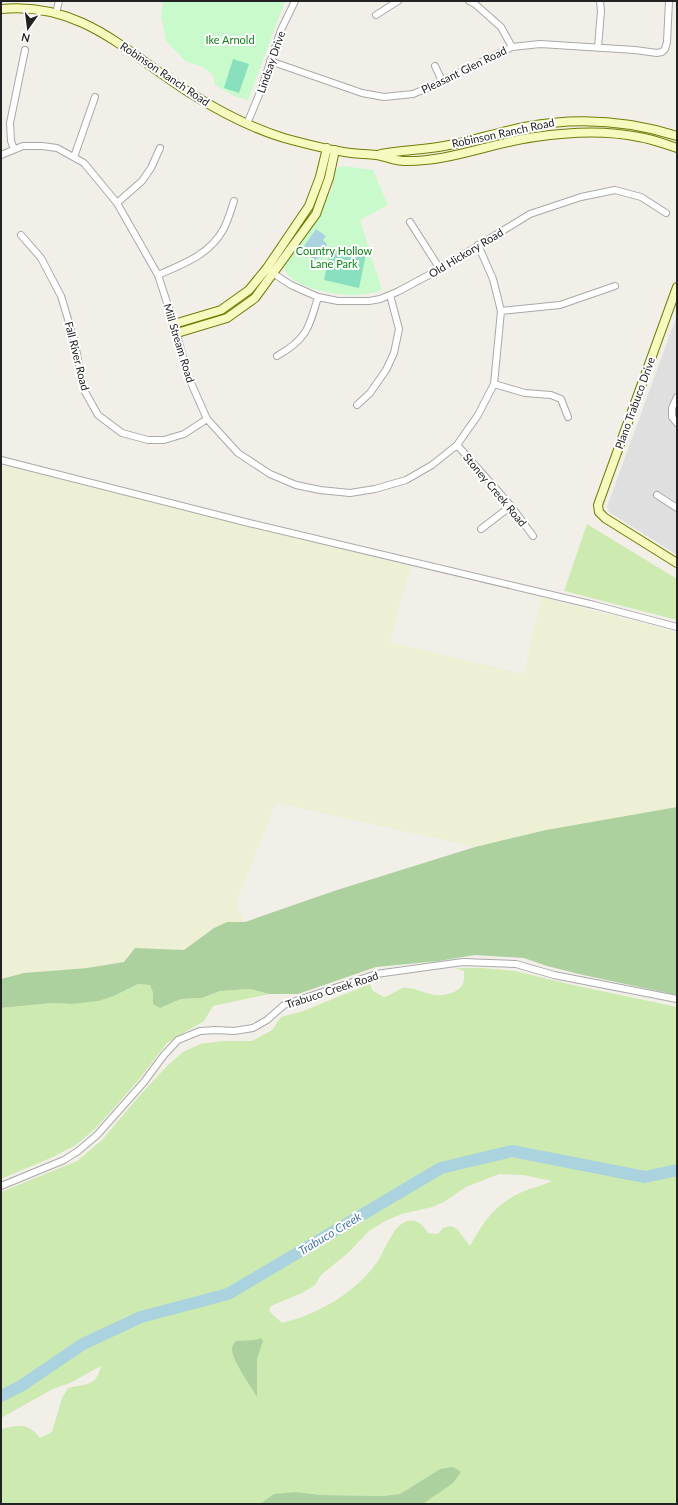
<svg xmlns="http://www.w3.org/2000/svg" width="678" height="1505" font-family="Lato,sans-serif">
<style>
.residential{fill:#e0dfdf}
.farmland{fill:#eef0d5}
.grass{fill:#cdebb0;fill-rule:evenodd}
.forest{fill:#add19e}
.park{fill:#c8facc}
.pitch{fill:#88e0be}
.water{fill:#aad3df}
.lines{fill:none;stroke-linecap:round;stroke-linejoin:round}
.river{stroke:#aad3df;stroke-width:12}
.street-casing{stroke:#a9a9a9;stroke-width:8}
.secondary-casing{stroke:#707d05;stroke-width:10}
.street{stroke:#fff;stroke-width:6}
.secondary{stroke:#f7fabf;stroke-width:8}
.labels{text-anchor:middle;stroke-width:4;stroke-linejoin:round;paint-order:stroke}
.park-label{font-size:11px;fill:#0c8416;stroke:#fff}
.street-label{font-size:11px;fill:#222;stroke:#fff}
.water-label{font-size:12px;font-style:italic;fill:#4a7aab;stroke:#fff}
</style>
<rect width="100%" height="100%" fill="#f2efe9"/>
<!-- residential -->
<path class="residential" d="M677 315V555L609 512 607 507Z"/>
<!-- farmland -->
<path class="farmland" d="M1 465 411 566 390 642 524 674 541 597 677 632V807L546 830 475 847 276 803 236 904 245 922H240L198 941 184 950 135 948 124 962 87 968 24 973 1 979Z"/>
<!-- grass -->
<path class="grass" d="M587 524 677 579V620L564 591Z
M455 968H482L515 971 573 985 677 1007V1504H423L436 1495 440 1469 400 1494 383 1496 320 1495 297 1492 260 1504H1V1429C19 1425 27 1422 40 1438L52 1432 62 1398 68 1388C87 1383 96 1387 101 1366L70 1383 53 1389 1 1418V1192L77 1161 102 1140 140 1095 167 1066 183 1052 200 1044 223 1041H252L272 1030 281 1017 303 1011 370 984 373 991 384 997C389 996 401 988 403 988 413 987 421 992 430 994 439 997 456 994 462 986 465 981 464 976 464 971ZM499 1174 523 1175 552 1181C542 1186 530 1188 520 1193 494 1206 484 1221 470 1246L457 1229 451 1226 443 1228 438 1234 428 1233C422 1223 414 1217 403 1223 392 1229 385 1250 378 1261 355 1293 319 1314 282 1323L269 1311 271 1306 302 1293 315 1285 321 1275 348 1253 369 1231 387 1220 402 1214 432 1207 444 1202 466 1187Z
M138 984 150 985 153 993 163 1007 181 999 202 998 220 991 250 989 269 994 213 1006 204 1021 167 1043 137 1082 96 1128 76 1145 53 1157 1 1179V1008L52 1003 72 1004 114 996Z"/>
<!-- forest -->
<path class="forest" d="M677 807V995L583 975 547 966 524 958 475 955 439 961 376 967 298 994H269L250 989 220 991 202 998 181 999 160 1008 153 1004V993L150 985 138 984 114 996 98 1001 72 1004 52 1003 1 1008V979L24 973 87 968 124 962 135 948 184 950 214 928 227 922H245L337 890 475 847 546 830Z
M261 1338 263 1341 257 1359V1397C251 1386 232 1361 232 1349 232 1346 234 1343 236 1341L255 1340Z
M453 1467 461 1472 453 1483 423 1504H260L274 1494 297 1492 320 1495 383 1496 400 1494 440 1469Z"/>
<!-- park -->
<path class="park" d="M163 1H285L248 100 236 97 215 85 213 75 203 67 185 61 166 41 161 16Z
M344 166 373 170 388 205 360 220 382 290C372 294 360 295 349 295 332 295 289 286 284 268L285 263 298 248 320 213 332 189 336 169 339 167Z"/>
<!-- pitch -->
<path class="pitch" d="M233 59 249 64 239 93 224 88Z
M331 247 366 254 359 288 324 280Z"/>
<!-- water -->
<path class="water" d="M316 229 326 236 323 240 327 244 320 257 315 260 312 259 304 246Z"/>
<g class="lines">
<!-- river -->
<path class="river" d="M1 1396 21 1386 83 1344 141 1317 228 1294 441 1168 512 1151 645 1177 677 1170"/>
<!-- street casing -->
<g class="street-casing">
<path id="street" d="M469 1 475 4 501 27 512 47
M56 13 59 1
M376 15 398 1
M598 47 601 11 600 1
M270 61 362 93 384 97 413 94 430 87 512 47 540 44 635 50 657 53 662 52 665 49 667 42 669 1
M435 66 442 81
M247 124 261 90 281 30 295 1
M14 149 11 141 10 123 25 50
M1 155 23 146H42L57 148 84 163 117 203 158 275 174 324 188 376 207 419 238 453 270 474 296 485 320 490 350 493 375 489 406 480 432 465 457 445 478 415 494 384 501 311 493 279 478 245
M74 157 95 97
M117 203 142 181 151 168 160 148
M410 222 440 269
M21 235 41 258 61 296 74 339 84 390 98 415 122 433 148 440H164L184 434 207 419
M271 272 291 285 318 297 338 301H369L380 299 397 292 440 269 530 214 581 197 615 190 641 197 666 213
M158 275C183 264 209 255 223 230 228 221 231 210 234 201
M501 311 560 305 615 286
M277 356C307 339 309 328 318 297
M494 384 525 393 551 395 561 399 568 417
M677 397 672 408V417L677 423
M357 405 370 393 386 370 394 353 399 329 390 295
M457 445 511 506 533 536
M1 460 249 523 594 605 677 627
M657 495 677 508
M481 529 511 506
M1 1186 64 1160 78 1151 97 1135 144 1082 164 1055 178 1040 200 1031 216 1030 234 1031 253 1028 267 1020 284 1005 376 974 463 962 516 964 554 975 677 999"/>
</g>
<!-- secondary casing -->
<g class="secondary-casing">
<path id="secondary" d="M1 9C82 1 128 54 190 93 219 111 251 128 284 138 306 144 328 150 351 153 359 154 368 154 376 155 385 156 395 161 404 161 449 162 491 143 535 137 568 132 606 130 639 137 652 139 665 144 677 148
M381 154C402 150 423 150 444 146 471 142 497 132 524 127 576 117 627 120 677 136
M677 287 598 505 599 512 605 518 677 563
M174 324 221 310 249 290 267 268 309 206 320 177 327 148
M177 333 227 318 255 298 316 214 329 178 335 150"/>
</g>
<!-- street -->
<use href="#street" class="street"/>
<!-- secondary -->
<use href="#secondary" class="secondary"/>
</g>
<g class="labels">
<!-- park labels -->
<g class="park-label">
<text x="230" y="44">Ike Arnold</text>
<text x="334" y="255">Country Hollow<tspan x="334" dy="13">Lane Park</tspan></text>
</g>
<!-- street labels -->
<g class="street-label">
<text transform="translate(271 62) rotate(-71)" y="4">Lindsay Drive</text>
<text transform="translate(464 70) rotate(-26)" y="4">Pleasant Glen Road</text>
<text transform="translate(165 74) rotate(34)" y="4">Robinson Ranch Road</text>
<text transform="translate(503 133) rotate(-12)" y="4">Robinson Ranch Road</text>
<text transform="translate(466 253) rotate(-31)" y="4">Old Hickory Road</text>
<text transform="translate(179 343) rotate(73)" y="4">Mill Stream Road</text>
<text transform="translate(77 356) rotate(76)" y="4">Fall River Road</text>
<text transform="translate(635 403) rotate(-70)" y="4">Plano Trabuco Drive</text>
<text transform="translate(495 490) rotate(50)" y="4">Stoney Creek Road</text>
<text transform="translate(332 990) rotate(-18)" y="4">Trabuco Creek Road</text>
</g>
<!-- water labels -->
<g class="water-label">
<text transform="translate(330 1234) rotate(-31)" y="4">Trabuco Creek</text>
</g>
</g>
<!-- border -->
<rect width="678" height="1505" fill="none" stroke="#222222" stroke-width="4"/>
<!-- north arrow -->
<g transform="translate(28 28) rotate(194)" stroke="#ffffff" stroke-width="3" paint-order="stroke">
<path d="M0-3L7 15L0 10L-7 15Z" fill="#222222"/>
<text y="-6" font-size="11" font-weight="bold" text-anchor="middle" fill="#222222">N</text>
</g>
</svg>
